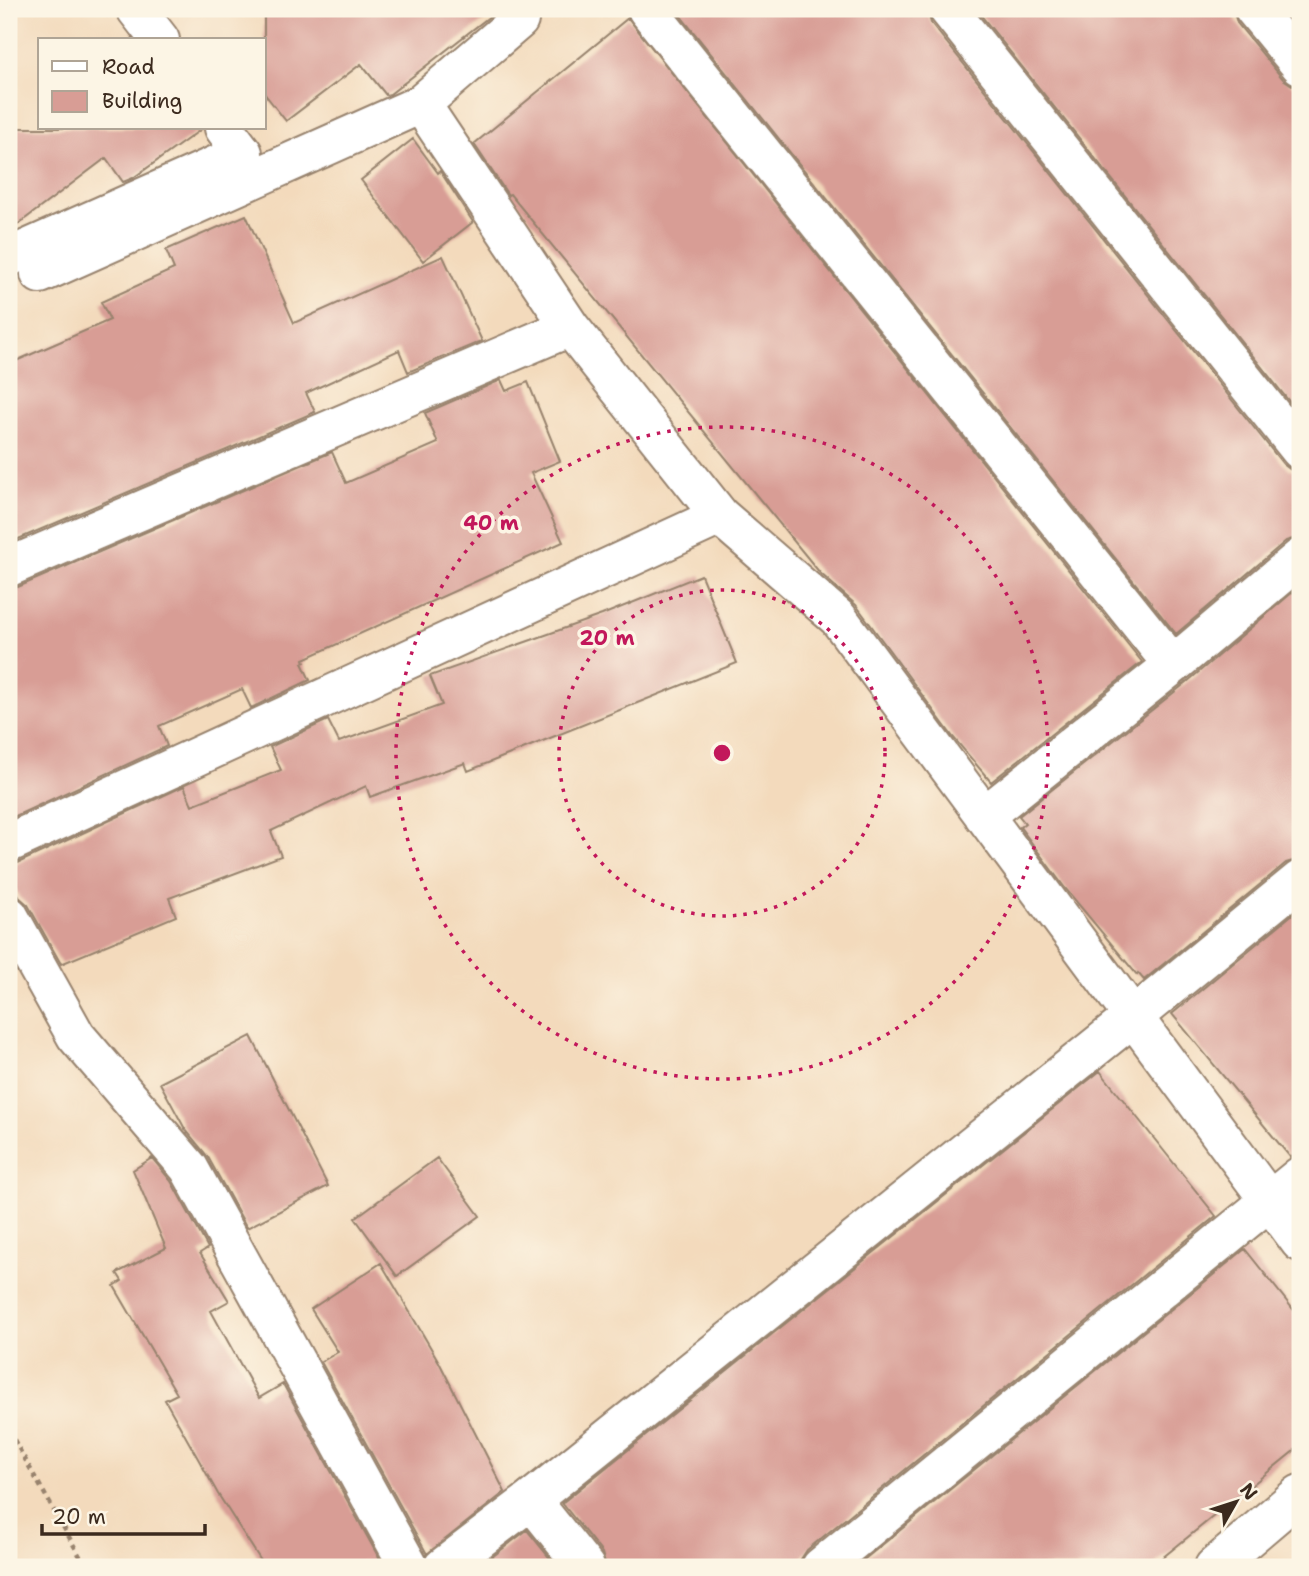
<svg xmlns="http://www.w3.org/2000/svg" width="1309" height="1576" font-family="'Shantell Sans',sans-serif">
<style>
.building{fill:#d89d95}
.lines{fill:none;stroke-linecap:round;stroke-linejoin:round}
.minor-casing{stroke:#97826d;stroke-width:42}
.path{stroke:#97826d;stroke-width:4.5;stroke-dasharray:5 5;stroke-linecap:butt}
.minor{stroke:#fff;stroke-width:38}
.ring{fill:none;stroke:#c2185b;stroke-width:3.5;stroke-dasharray:3.5 7}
.centre{fill:#c2185b;stroke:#fcf5e5;stroke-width:3.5}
.ring-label{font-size:21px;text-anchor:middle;font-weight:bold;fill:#c2185b;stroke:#fcf5e5;stroke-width:7;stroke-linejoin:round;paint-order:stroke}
</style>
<rect width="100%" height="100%" fill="#fcf5e5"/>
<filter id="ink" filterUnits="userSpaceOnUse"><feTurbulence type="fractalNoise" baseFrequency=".0143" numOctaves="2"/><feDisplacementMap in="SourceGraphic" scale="14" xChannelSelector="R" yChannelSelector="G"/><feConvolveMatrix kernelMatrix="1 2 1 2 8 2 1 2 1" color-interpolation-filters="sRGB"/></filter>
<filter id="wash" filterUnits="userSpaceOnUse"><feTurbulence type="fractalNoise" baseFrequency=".00686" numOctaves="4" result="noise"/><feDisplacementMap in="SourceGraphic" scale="28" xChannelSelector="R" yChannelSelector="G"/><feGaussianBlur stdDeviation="1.57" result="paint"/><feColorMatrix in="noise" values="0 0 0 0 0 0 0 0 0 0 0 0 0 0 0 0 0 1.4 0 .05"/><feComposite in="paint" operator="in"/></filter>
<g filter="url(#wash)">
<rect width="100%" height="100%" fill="#f3dabc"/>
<g id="blocks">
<!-- building -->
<path class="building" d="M264 9H489L490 16 390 94 386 95 361 64 286 121 264 93Z
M675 9H927L931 23 1283 464 1291 470 1300 471V537L1286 541 1176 634Z
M976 9H1233L1237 23 1283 79 1292 85 1300 86V415Z
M1282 9H1300V31Z
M628 18 1142 662 991 782 953 737 856 605 820 573 510 194 508 195 474 144Z
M9 128H203L133 178 123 182 106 158 9 231Z
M413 139 438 173 440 171 473 222 423 261 361 180Z
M246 215 294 323 443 256 482 341 408 372 399 350 306 393 315 412 9 543V364L110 320 101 302 174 269 166 250Z
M501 380 506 391 528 382 560 461 531 473 563 542 304 659 305 662 302 663 310 680 251 708 242 689 159 726 167 746 9 819V588L18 587 332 452 346 483 438 443 425 413Z
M701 575 737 663 468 771 465 763 370 797 366 786 271 831 281 856 169 898 176 916 61 964 28 905 19 897 9 873V865L18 863 184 786 192 805 281 770 270 747 328 720 339 742 442 705 430 676 602 615Z
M1300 586V859L1286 863 1144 980 1138 973 1137 975 1065 888 1020 827 1025 823 1019 816 1187 682Z
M1300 908V1155L1290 1157 1172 1014Z
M251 1036 328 1186 247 1228 208 1157 185 1129 160 1083Z
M1100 1071 1216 1216 807 1550 801 1559 800 1567H606L602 1553 562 1503Z
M152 1158 171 1181 208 1248 200 1253 229 1301 211 1311 259 1398 283 1384 384 1567H265L218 1494 165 1400 177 1394 114 1286 122 1281 117 1273 166 1248 133 1170Z
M437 1158 480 1216 397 1276 355 1218Z
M1245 1249 1300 1318V1446L1151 1567H855Z
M381 1263 439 1362 505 1492 427 1554 321 1362 338 1352 311 1309Z
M527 1530 557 1567H479Z"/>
</g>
</g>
<g filter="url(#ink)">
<use href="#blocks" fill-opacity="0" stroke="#97826d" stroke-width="2"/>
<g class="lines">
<!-- minor casing -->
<g class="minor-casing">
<path id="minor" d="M136 9 160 40
M510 9 519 20 421 104 570 327 720 516 838 618 1300 1242
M647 9 1173 665
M948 9 1300 450
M1254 9 1300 65
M9 257 243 153 224 128
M40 274 421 104
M9 567 570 327
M984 816 1173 665 1300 558
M9 843 720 516
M9 916 76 1036 189 1168 409 1567
M531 1500 585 1567
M443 1567 531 1500 1133 1017 1300 880
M821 1567 1300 1176
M1214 1567 1300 1494"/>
</g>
<!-- path -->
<path class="path" d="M9 1431 86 1567"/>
<!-- minor -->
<use href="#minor" class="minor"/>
</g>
</g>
<!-- distance rings -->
<g class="ring">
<circle cx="722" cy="753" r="163"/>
<circle cx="722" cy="753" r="326"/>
</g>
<circle cx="722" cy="753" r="10" class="centre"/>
<g class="ring-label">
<text x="491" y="530">40 m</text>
<text x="607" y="645">20 m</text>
</g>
<!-- margin -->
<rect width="1309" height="1576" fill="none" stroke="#fcf5e5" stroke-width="35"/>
<!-- legend -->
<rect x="38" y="38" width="228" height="91" fill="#fcf5e5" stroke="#afa495" stroke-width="2"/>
<rect x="52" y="61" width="35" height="10" fill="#ffffff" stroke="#afa495" stroke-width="2"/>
<text x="102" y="74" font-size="21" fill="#3b2a1e">Road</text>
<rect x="52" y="91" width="35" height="21" fill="#d89d95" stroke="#afa495" stroke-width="2"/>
<text x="102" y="108" font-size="21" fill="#3b2a1e">Building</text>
<!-- north arrow -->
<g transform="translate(1236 1502) rotate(51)" stroke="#fcf5e5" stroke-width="5" paint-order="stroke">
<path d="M0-5L12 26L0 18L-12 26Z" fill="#3b2a1e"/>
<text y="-10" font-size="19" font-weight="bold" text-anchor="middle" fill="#3b2a1e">N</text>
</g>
<!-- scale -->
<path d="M42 1524v10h163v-10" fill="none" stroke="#3b2a1e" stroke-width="3.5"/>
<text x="52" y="1524" font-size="21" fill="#3b2a1e" stroke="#fcf5e5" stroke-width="5" paint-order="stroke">20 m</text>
</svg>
